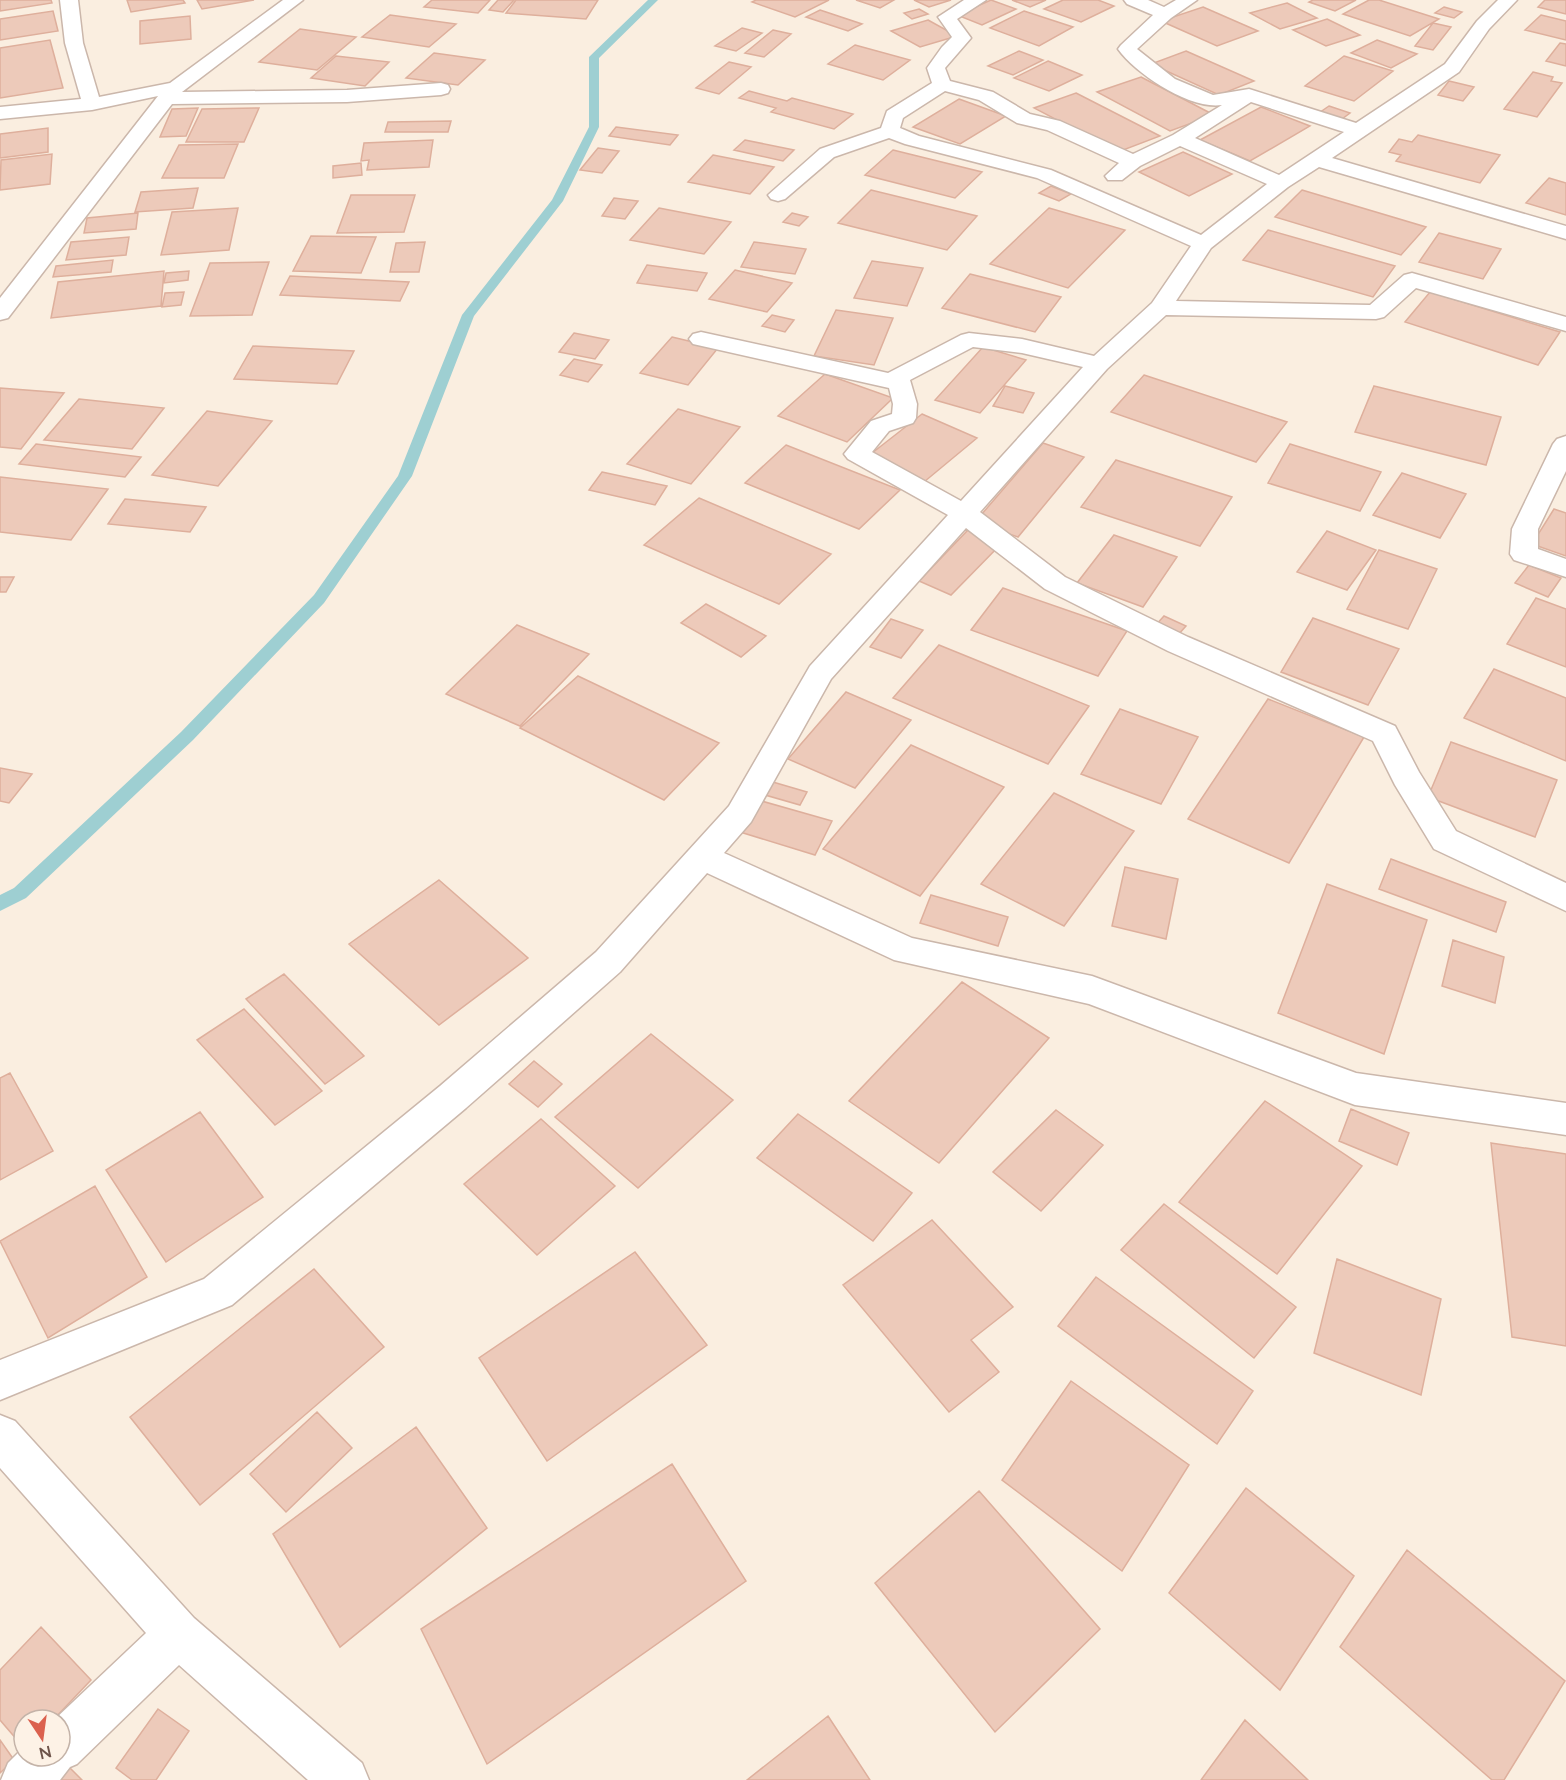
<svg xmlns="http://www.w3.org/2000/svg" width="1566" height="1780" font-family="Lato,sans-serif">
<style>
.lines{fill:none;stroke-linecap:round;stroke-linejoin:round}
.stream{fill:#9ecfd2;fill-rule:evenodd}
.building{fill:#edcaba;stroke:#deaf9c;stroke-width:1.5}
.minor-casing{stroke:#cbb7ab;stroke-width:3}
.minor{fill:#fff;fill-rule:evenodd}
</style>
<rect width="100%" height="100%" fill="#faeee0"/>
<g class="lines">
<!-- stream -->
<path class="stream" d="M648 0H658L599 58V127L563 201 474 316 412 476 324 603 193 740 26 898 0 911V895L14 888 181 732 314 595 398 476 462 315 552 200 589 127V57Z"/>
</g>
<!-- building -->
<path class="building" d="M0 0H51L52 3 0 11Z
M127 0H183L185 3 131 12Z
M197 0H254L202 9Z
M432 0H490L478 13 424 7Z
M498 0H514L503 12 489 10Z
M516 0H598L586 19 506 13Z
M756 0H829L795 17 752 2Z
M856 0H894L880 8Z
M914 0H951L929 7Z
M991 0 1016 9 982 25 957 15Z
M1012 0H1046L1030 7Z
M1063 0H1098L1114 6 1081 22 1044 9Z
M1313 0H1356L1335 11 1309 2Z
M1369 0H1379L1439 19 1410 36 1343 14Z
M1545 0H1566V14L1538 7Z
M1287 3 1317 18 1280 29 1250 13Z
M1203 7 1258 31 1217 46 1161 21Z
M1444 7 1462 12 1454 18 1435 13Z
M919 9 928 14 912 19 904 13Z
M820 10 862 24 848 31 806 17Z
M53 11 58 31 0 40V19Z
M1024 11 1073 27 1039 46 990 28Z
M390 15 456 24 429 47 362 37Z
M1541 15 1566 21V40L1525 30Z
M190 16 191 39 140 44V21Z
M1327 19 1360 35 1326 46 1293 30Z
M928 20 957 36 920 47 891 31Z
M1433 23 1451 27 1433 50 1415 46Z
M742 28 762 33 736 51 715 46Z
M300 29 356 37 317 70 259 62Z
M773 30 791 34 764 57 745 53Z
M50 40 63 88 0 98V48Z
M1377 40 1417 54 1391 68 1351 53Z
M1560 43 1566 44V66L1546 61Z
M855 45 910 60 883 80 828 64Z
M1019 51 1043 60 1013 75 988 66Z
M1186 51 1254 81 1219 95 1151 64Z
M434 53 485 60 458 85 406 78Z
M336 56 389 62 365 86 311 78Z
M1344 56 1393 71 1354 101 1305 86Z
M1048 61 1082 75 1049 91 1014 78Z
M729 62 751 67 719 94 696 88Z
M1533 72 1553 77 1551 81 1562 83 1537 117 1504 109Z
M1141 77 1214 115 1170 131 1097 92Z
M1449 81 1474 87 1463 101 1438 95Z
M749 91 787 101 792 98 853 114 834 129 771 112 776 108 739 98Z
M1076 93 1160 136 1118 152 1034 108Z
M959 99 1006 116 960 144 913 127Z
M1329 106 1350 113 1338 122 1316 115Z
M1261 107 1310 126 1250 161 1200 140Z
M198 108 186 136 160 137 172 109Z
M259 108 244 142H186L202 109Z
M451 121 448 132H385L388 122Z
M616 127 678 135 670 145 609 136Z
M48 128V152L0 158V134Z
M1418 135 1500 155 1480 183 1396 161 1401 155 1389 152 1399 139 1412 142Z
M433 140 429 167 367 170 369 160 361 161 364 143Z
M745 140 794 150 783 161 734 150Z
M238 144 224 178H162L179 145Z
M598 148 619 151 602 173 580 170Z
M893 150 982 172 955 198 865 175Z
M1183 152 1232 174 1189 196 1139 172Z
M52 154 50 184 0 190 1 160Z
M713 155 774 167 750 194 688 182Z
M361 163 362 175 333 178V166Z
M1549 178 1566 183V215L1526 203Z
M1051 186 1071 194 1059 201 1039 193Z
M198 188 193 208 135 212 141 192Z
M871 190 977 216 947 250 838 223Z
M1302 190 1426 227 1401 255 1275 217Z
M351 195H415L404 232 337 233Z
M614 198 638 201 625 219 602 216Z
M238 208 229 250 161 255 172 212Z
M659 208 731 222 704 254 630 240Z
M1049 208 1125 230 1068 288 990 264Z
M138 213 136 229 84 233 87 218Z
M792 213 808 217 799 226 783 222Z
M1268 230 1395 266 1373 297 1243 260Z
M1439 233 1501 249 1483 279 1419 262Z
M311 236 376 237 361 273 293 271Z
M129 237 126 255 66 260 71 242Z
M425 242 419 272H390L396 243Z
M754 242 806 249 795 274 741 267Z
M113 260 111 272 53 277 56 266Z
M872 261 923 268 907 306 854 298Z
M269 262 252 315 190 316 210 263Z
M647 265 707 273 697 291 637 283Z
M735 270 792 283 767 312 709 299Z
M164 271 161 306 51 318 58 282Z
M189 271 188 280 164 283 166 273Z
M970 274 1061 297 1035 332 942 308Z
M290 276 409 282 400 301 280 295Z
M184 292 181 305 162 307 165 293Z
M1430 292 1560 332 1538 365 1405 322Z
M836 310 893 318 874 365 814 356Z
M772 315 794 320 785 332 762 326Z
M574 333 609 340 595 359 559 352Z
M672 337 718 348 688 385 640 373Z
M253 346 354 351 337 384 234 379Z
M983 347 1026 360 980 413 935 400Z
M574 359 602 365 588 382 560 375Z
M825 374 893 398 847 442 778 416Z
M1144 375 1287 422 1256 462 1111 412Z
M1005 386 1034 393 1023 413 993 406Z
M1374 386 1501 417 1486 465 1355 432Z
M0 388 64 393 21 449 0 447Z
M79 399 164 408 132 449 44 440Z
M678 409 740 427 691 484 627 464Z
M207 411 272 421 218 486 152 475Z
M922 414 977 438 924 482 867 457Z
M1043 443 1084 457 1018 537 975 522Z
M36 444 141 457 125 477 19 464Z
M1290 444 1381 472 1360 511 1268 483Z
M786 445 900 490 859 529 745 483Z
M1116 460 1232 497 1200 546 1081 507Z
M602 472 667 486 655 505 589 490Z
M1402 473 1466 494 1440 538 1373 515Z
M0 477 108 489 71 540 0 532Z
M699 498 831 554 779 604 644 545Z
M125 499 206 507 190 532 108 524Z
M1554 509 1566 513V556L1532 544Z
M968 530 1001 544 951 595 919 581Z
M1327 531 1376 550 1347 590 1297 572Z
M1114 535 1177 557 1143 607 1077 583Z
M1379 550 1437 569 1408 629 1347 609Z
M1529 565 1561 578 1548 597 1515 583Z
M0 577H14L6 592H0Z
M1003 588 1127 631 1098 676 971 630Z
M1536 598 1566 609V667L1507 644Z
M706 604 766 636 741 657 681 623Z
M1164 616 1186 626 1177 636 1155 626Z
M1313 618 1399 649 1368 705 1281 672Z
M891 619 923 630 901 658 870 647Z
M517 625 589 654 520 726 446 694Z
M939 645 1089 706 1048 764 893 698Z
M1494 669 1566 698V761L1464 718Z
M578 676 719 743 664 800 520 728Z
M846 692 911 720 855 788 788 759Z
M1268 699 1364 737 1289 863 1188 819Z
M1120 709 1198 737 1161 804 1081 774Z
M1451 742 1557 780 1535 837 1428 797Z
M911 745 1004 787 920 896 823 849Z
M0 768 32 774 9 803 0 801Z
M766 780 807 792 800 805 758 793Z
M1054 793 1134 831 1064 926 981 884Z
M758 800 832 821 815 855 740 832Z
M1391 859 1506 902 1496 932 1379 889Z
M1125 867 1178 879 1166 939 1112 926Z
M439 880 528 958 439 1025 349 944Z
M1327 884 1427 920 1384 1054 1278 1013Z
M931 895 1008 917 998 946 920 923Z
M1453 940 1504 957 1495 1003 1442 986Z
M284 974 364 1056 325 1084 246 999Z
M962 982 1049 1038 939 1163 849 1101Z
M244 1009 322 1091 275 1125 197 1040Z
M651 1034 733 1100 638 1188 555 1117Z
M534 1061 562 1084 538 1107 509 1084Z
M10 1073 53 1151 0 1180V1078Z
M1265 1101 1362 1166 1277 1274 1179 1202Z
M1351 1109 1409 1133 1397 1165 1339 1141Z
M1056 1110 1103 1145 1041 1211 993 1172Z
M200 1112 263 1197 166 1262 106 1170Z
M798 1114 912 1193 873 1241 757 1158Z
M541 1119 615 1186 537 1255 464 1184Z
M1491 1143 1566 1154V1346L1512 1337Z
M95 1186 147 1277 48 1338 0 1241Z
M1164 1204 1296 1307 1254 1358 1121 1250Z
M932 1220 1013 1307 971 1340 999 1372 949 1412 843 1285Z
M635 1252 707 1345 547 1461 479 1358Z
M1337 1259 1441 1299 1421 1395 1314 1353Z
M314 1269 384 1347 200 1505 130 1417Z
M1096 1277 1253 1391 1217 1444 1058 1326Z
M1071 1381 1189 1465 1122 1571 1002 1480Z
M317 1412 352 1448 286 1512 250 1474Z
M416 1427 487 1528 340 1647 273 1534Z
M672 1464 746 1581 487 1764 421 1629Z
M1246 1488 1354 1576 1280 1690 1169 1593Z
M979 1491 1100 1629 995 1732 875 1583Z
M1407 1550 1565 1681 1504 1780H1492L1340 1647Z
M41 1627 91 1680 53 1720H24V1748L0 1720V1670Z
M158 1709 189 1731 156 1780H132L116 1768Z
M828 1716 870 1780H747Z
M1245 1720 1308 1780H1201Z
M0 1740 14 1760 0 1773Z
M64 1762 82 1780H48Z"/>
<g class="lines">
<!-- minor casing -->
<g class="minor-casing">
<path id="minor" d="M60 0H78L83 43 99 97 170 83 283 0H303L182 92 347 90 441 83 448 85 450 89 448 93 441 95 347 102 172 104 8 318 0 320V298L158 96 92 110 0 119V107L81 99 65 43Z
M964 0H986L957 19 971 38 945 68 950 81 993 92 1030 114 1060 121 1133 154 1173 135 1222 105C1190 110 1136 74 1118 49L1121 45 1153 15 1127 4 1124 0H1148L1164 7 1176 0H1197L1171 18 1137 49 1175 79 1213 95 1249 89 1356 123 1445 64 1477 21 1498 0H1517L1489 29 1459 72 1332 158 1566 226V239L1319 167 1288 187 1211 248 1176 301 1370 305 1404 275 1412 273 1566 317V331L1416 288 1384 317 1376 319 1166 315 1107 369 980 512 1065 577 1188 637 1395 726 1419 772 1456 831 1566 883V911L1434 849 1395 785 1373 741 1168 651 1045 589 966 528 831 679 751 822 724 853 912 938 1092 976 1356 1073 1566 1103V1135L1355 1105 1089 1004 894 960 707 873 620 972 466 1108 232 1305 0 1400V1360L204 1279 440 1086 596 952 729 806 810 666 948 515 848 459 844 454 871 421 892 414 893 404 889 388 693 344 689 339 693 334 701 332 888 373 961 335 969 333 1022 339 1094 356 1152 303 1191 246 1037 178 905 144 889 138 834 157 785 199 778 201 771 199 768 195 820 149 881 128 887 111 932 83 927 68 942 47 952 37 938 17ZM945 91 979 100 1017 123 1047 130 1119 163 1105 176 1108 180H1122L1140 166 1180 146 1267 184 1201 235 1051 170 919 136 900 128 903 118ZM1251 102 1344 132 1279 175 1195 138ZM973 347 1022 353 1083 367 961 501 872 452 889 431 913 423 916 418 917 404 910 380Z
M1566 436V471L1538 529V549L1566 559V577L1514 560 1510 554 1512 529 1553 444 1557 439Z
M0 1415 15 1421 194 1618 362 1763 369 1780H308L179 1665 77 1764 70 1767 60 1780H1L8 1763 24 1747V1756H60V1720H54L146 1633 0 1468Z"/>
</g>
<!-- minor -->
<use href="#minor" class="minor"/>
</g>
<!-- north arrow -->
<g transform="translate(42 1738) rotate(167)"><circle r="28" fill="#fdf2e6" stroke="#c4b3a8" stroke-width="1.5"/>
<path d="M0-4.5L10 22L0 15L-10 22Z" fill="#db614e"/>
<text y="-9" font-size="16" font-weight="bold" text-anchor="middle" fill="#6e544a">N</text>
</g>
</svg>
